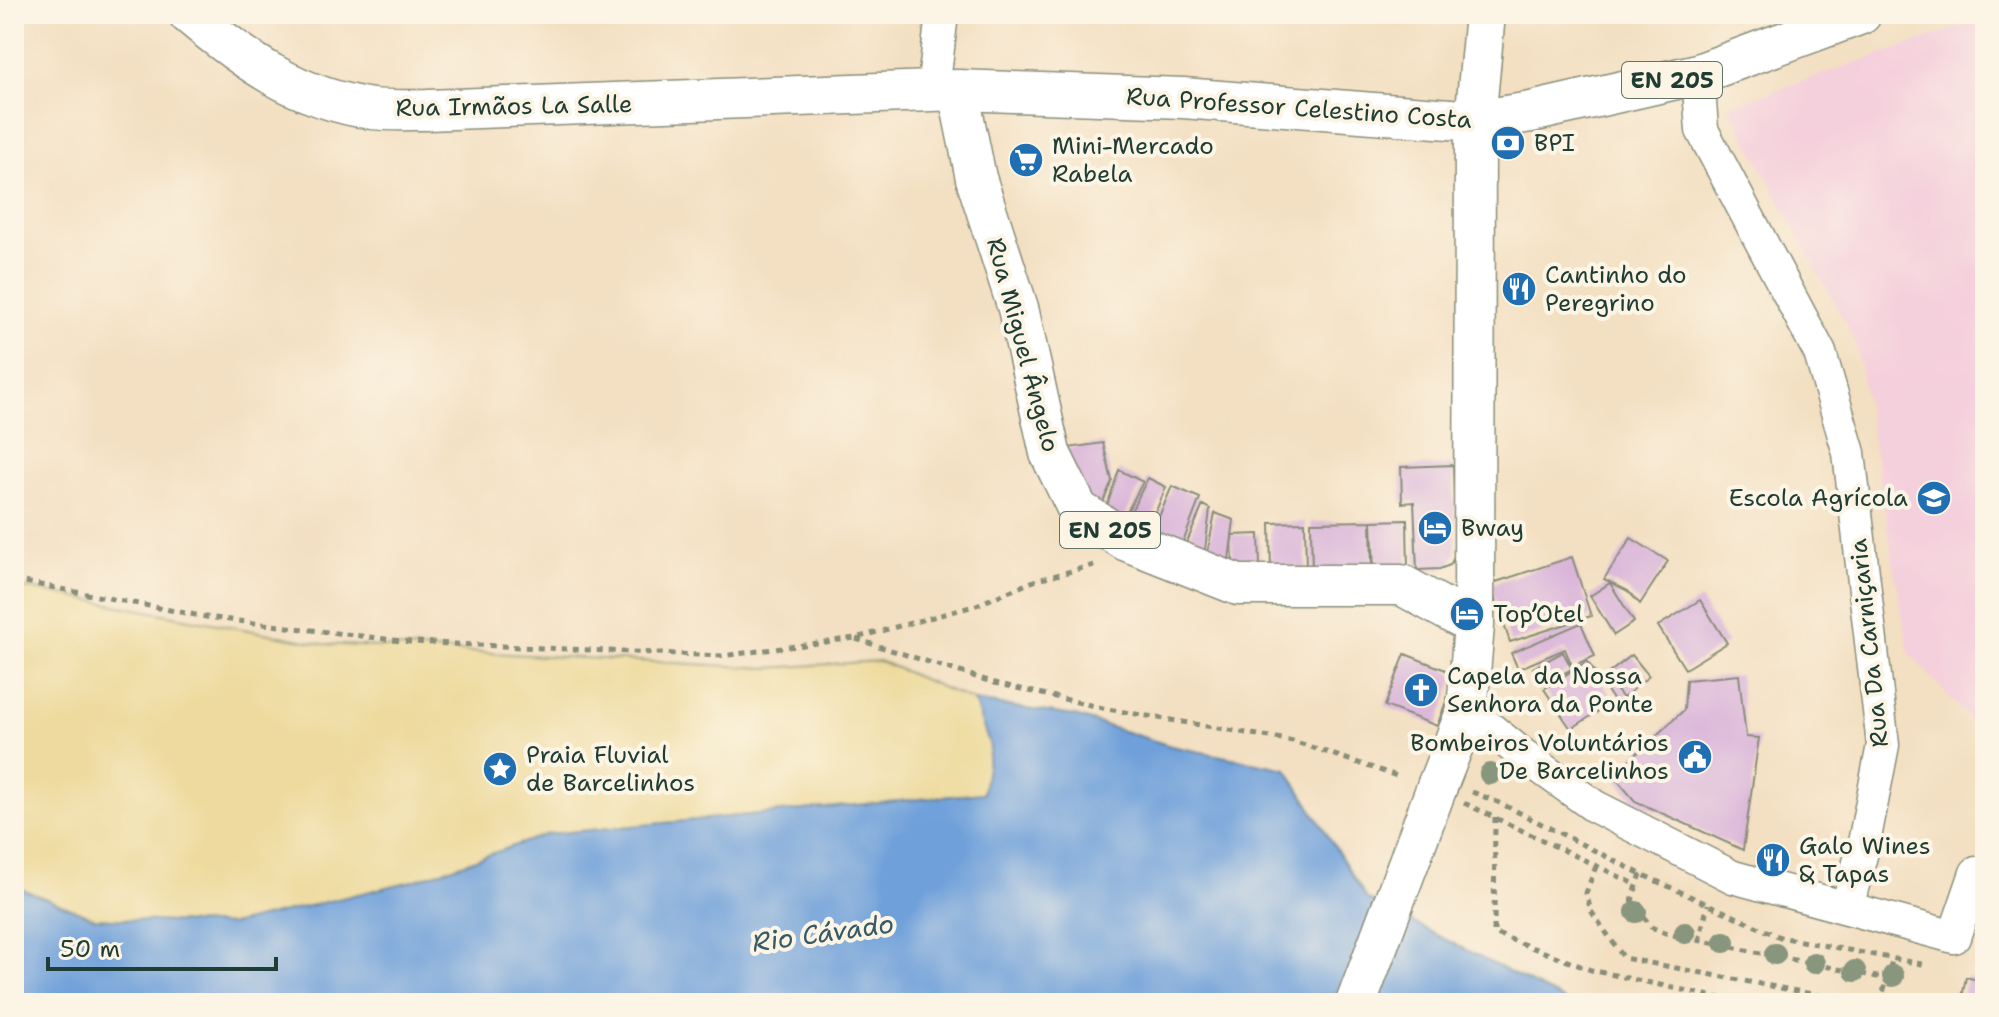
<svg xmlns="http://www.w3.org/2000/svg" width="1999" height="1017" font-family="'Shantell Sans',sans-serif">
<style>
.built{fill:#f4cfdc}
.sand{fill:#eeda9e;stroke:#868c69;stroke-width:2}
.water{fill:#70a0da;stroke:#486e87;stroke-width:2}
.building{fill:#d9b3d9}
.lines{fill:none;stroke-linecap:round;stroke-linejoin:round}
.minor-casing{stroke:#898e7a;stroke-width:35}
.major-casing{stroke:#898e7a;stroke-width:43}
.path{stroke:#898e7a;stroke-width:5;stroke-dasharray:6 6;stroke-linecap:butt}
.minor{stroke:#fff;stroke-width:32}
.major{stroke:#fff;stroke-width:40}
.major-bridge-casing{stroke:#898e7a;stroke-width:43;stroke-linecap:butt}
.major-bridge{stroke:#fff;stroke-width:40}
.tree{fill:#88967e}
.labels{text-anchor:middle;stroke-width:8;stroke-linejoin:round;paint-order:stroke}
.shield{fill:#fcf5e5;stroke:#617469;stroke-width:2}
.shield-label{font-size:22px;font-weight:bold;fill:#1f3d34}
.street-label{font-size:24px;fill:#1f3d34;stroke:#fcf5e5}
.poi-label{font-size:24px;fill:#1f3d34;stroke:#fcf5e5;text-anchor:start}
.water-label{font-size:26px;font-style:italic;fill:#375b66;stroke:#fcf5e5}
</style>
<rect width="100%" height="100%" fill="#fcf5e5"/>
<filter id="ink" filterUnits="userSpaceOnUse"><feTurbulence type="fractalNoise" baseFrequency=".0125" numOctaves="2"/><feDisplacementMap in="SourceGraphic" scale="16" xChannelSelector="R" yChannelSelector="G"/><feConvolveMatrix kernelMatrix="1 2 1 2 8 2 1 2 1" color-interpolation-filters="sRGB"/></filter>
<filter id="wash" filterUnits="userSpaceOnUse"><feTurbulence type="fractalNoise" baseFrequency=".006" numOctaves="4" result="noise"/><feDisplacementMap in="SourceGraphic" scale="32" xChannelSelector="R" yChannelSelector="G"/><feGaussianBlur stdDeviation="1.8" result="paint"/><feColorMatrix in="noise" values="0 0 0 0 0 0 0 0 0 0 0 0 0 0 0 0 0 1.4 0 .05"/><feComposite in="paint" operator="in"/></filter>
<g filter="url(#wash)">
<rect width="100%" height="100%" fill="#f3dfc1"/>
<!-- built -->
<path class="built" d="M1985 19V736L1909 653 1856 343 1729 106Z"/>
<!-- sand -->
<path class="sand" d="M14 586 323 644 767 668 880 661 974 701 990 746 984 793 548 834 416 880 231 925 95 918 14 886Z"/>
<!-- water -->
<path class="water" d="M974 701 1075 716 1171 746 1287 769 1367 899 1569 1003H1376L1346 991 1316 996 1321 1003H14V886L95 918 231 925 416 880 548 834 983 793 990 746Z"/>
<g id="blocks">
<!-- building -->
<path class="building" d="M1103 443 1112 481 1097 516 1054 450Z
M1453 465 1456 554 1450 565 1440 569 1417 570 1414 502 1402 503 1401 467Z
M1119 470 1143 482 1120 525 1103 518Z
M1148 478 1166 487 1142 544 1121 531Z
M1172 486 1200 498 1177 558 1147 545Z
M1203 505 1210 509 1203 566 1180 558Z
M1215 513 1234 520 1228 568 1205 565Z
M1407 520 1408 572 1374 573 1372 521Z
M1371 521 1372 573 1312 574 1311 522Z
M1305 522 1306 573 1271 574 1270 523Z
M1259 534 1260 567H1233L1232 535Z
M1631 538 1668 561 1640 604 1628 591 1604 579Z
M1572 557 1591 616 1510 642 1490 584Z
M1610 583 1634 622 1614 635 1590 596Z
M1700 600 1727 643 1685 669 1658 626Z
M1581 623 1595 656 1572 666 1565 649 1518 669 1511 653Z
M1563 652 1572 669 1542 685 1533 668Z
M1405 654 1456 674 1437 726 1385 706Z
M1632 655 1649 676 1623 698 1605 676Z
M1587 661 1614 701 1571 729 1544 689Z
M1739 675 1746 737 1759 738 1743 850 1635 801 1613 775 1684 710 1686 680Z
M1985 885V928L1970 924Z
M1966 977 1985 982V1003H1961Z"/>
</g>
</g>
<g filter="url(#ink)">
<use href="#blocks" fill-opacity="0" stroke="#898e7a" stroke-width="2"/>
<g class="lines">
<!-- minor casing -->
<g class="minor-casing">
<path id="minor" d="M1698 74 1702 130 1820 353 1849 453 1883 745 1863 848 1847 907
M933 91 942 14
M1467 710 1523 755 1594 806 1733 877 1954 937 1976 873"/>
</g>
<!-- major casing -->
<g class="major-casing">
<path id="major" d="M189 14C245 61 297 98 372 109 390 111 409 110 427 110L958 90 1183 98 1475 121 1531 112 1698 74 1861 14
M958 90 976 178 1018 308 1050 453 1078 510 1127 541 1238 585H1402L1474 625
M1438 784 1467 710 1474 625 1475 121 1485 14"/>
</g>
<!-- path -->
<path class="path" d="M14 580 206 617 410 642 722 656 855 638 974 606 1034 581 1098 564
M856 639 995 683 1107 709 1293 741 1397 776
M1472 792 1500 803 1641 874 1780 937 1927 965
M1464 803 1637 885
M1495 817 1494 933 1591 970 1743 1003
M1596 866 1586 893 1591 911 1624 958 1859 1003
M1641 874 1632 900 1651 927 1668 934 1887 979
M1699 941 1708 904
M1880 1003 1893 958"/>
<!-- minor -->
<use href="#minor" class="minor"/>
<!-- major -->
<use href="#major" class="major"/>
<!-- major-bridge casing -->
<g class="major-bridge-casing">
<path id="major-bridge" d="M1356 1003 1438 784"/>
</g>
<!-- major-bridge -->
<use href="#major-bridge" class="major-bridge"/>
</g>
<!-- trees -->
<g class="tree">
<circle cx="1490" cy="774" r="11"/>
<circle cx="1636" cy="912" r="11"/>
<circle cx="1685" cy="933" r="11"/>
<circle cx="1724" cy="942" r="11"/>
<circle cx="1775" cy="954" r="11"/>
<circle cx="1814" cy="963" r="11"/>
<circle cx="1855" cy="971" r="11"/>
<circle cx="1893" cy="976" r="11"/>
</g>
</g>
<!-- icons -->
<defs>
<g id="bank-disc" transform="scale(1.8)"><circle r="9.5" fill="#1f6fb2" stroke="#fcf5e5"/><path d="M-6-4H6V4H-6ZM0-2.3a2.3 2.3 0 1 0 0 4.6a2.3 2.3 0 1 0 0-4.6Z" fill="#fff"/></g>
<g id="supermarket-disc" transform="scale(1.8)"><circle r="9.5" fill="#1f6fb2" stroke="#fcf5e5"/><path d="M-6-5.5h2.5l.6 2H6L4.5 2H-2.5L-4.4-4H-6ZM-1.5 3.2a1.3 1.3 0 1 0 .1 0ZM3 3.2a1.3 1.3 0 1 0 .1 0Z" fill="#fff"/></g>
<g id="restaurant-disc" transform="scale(1.8)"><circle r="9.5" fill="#1f6fb2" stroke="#fcf5e5"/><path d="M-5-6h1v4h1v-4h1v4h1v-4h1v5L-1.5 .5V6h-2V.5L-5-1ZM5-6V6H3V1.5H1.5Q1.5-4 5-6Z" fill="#fff"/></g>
<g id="school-disc" transform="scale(1.8)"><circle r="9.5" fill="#1f6fb2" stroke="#fcf5e5"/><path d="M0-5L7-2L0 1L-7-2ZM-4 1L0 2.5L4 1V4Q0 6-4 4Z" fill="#fff"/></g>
<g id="hotel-disc" transform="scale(1.8)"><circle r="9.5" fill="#1f6fb2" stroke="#fcf5e5"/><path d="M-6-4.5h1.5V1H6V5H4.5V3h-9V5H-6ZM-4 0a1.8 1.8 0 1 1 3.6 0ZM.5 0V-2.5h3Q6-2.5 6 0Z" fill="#fff"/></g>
<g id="church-disc" transform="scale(1.8)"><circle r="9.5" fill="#1f6fb2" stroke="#fcf5e5"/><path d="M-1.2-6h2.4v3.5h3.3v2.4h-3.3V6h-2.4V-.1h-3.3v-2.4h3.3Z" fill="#fff"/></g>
<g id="civic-disc" transform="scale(1.8)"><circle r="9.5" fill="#1f6fb2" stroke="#fcf5e5"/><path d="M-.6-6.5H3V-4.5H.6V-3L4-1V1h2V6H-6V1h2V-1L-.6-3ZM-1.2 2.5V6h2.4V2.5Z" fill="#fff"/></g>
<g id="sight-disc" transform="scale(1.8)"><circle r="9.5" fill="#1f6fb2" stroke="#fcf5e5"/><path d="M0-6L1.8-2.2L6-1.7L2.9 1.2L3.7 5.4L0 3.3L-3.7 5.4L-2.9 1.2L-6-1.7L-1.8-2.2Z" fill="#fff"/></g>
</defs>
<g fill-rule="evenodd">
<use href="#bank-disc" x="1508" y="143"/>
<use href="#supermarket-disc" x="1026" y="160"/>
<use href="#restaurant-disc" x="1519" y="289"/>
<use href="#school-disc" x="1934" y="498"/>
<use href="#hotel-disc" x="1435" y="528"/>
<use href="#hotel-disc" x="1467" y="614"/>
<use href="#church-disc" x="1421" y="690"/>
<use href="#civic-disc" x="1695" y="757"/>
<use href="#sight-disc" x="500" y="769"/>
<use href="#restaurant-disc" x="1773" y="860"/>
</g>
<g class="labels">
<!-- shield labels -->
<g class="shield">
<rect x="1622" y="62" width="100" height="36" rx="6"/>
<rect x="1060" y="512" width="100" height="36" rx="6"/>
</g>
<g class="shield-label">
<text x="1672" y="88">EN 205</text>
<text x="1110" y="538">EN 205</text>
</g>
<!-- street labels -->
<g class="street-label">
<text transform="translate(514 106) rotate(-1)" y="8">Rua Irmãos La Salle</text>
<text transform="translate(1299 108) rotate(4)" y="8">Rua Professor Celestino Costa</text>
<text transform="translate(1023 345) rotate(75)" y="8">Rua Miguel Ângelo</text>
<text transform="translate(1869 643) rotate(-96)" y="8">Rua Da Carniçaria</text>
</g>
<!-- poi labels -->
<g class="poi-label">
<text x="1534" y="151">BPI</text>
<text x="1052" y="154">Mini-Mercado<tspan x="1052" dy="28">Rabela</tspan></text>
<text x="1545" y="283">Cantinho do<tspan x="1545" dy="28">Peregrino</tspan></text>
<text x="1908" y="506" text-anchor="end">Escola Agrícola</text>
<text x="1461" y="536">Bway</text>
<text x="1493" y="622">Top’Otel</text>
<text x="1447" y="684">Capela da Nossa<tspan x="1447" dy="28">Senhora da Ponte</tspan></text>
<text x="1669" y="751" text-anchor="end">Bombeiros Voluntários<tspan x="1669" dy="28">De Barcelinhos</tspan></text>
<text x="526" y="763">Praia Fluvial<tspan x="526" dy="28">de Barcelinhos</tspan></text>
<text x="1799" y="854">Galo Wines<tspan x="1799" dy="28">&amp; Tapas</tspan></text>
</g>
<!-- water labels -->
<g class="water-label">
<text transform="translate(823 933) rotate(-8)" y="9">Rio Cávado</text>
</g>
</g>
<!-- margin -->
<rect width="1999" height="1017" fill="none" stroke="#fcf5e5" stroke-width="48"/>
<!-- scale -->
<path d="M48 957v12h228v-12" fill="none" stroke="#1f3d34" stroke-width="4"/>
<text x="60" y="957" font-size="24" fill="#1f3d34" stroke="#fcf5e5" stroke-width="6" paint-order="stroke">50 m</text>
</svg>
